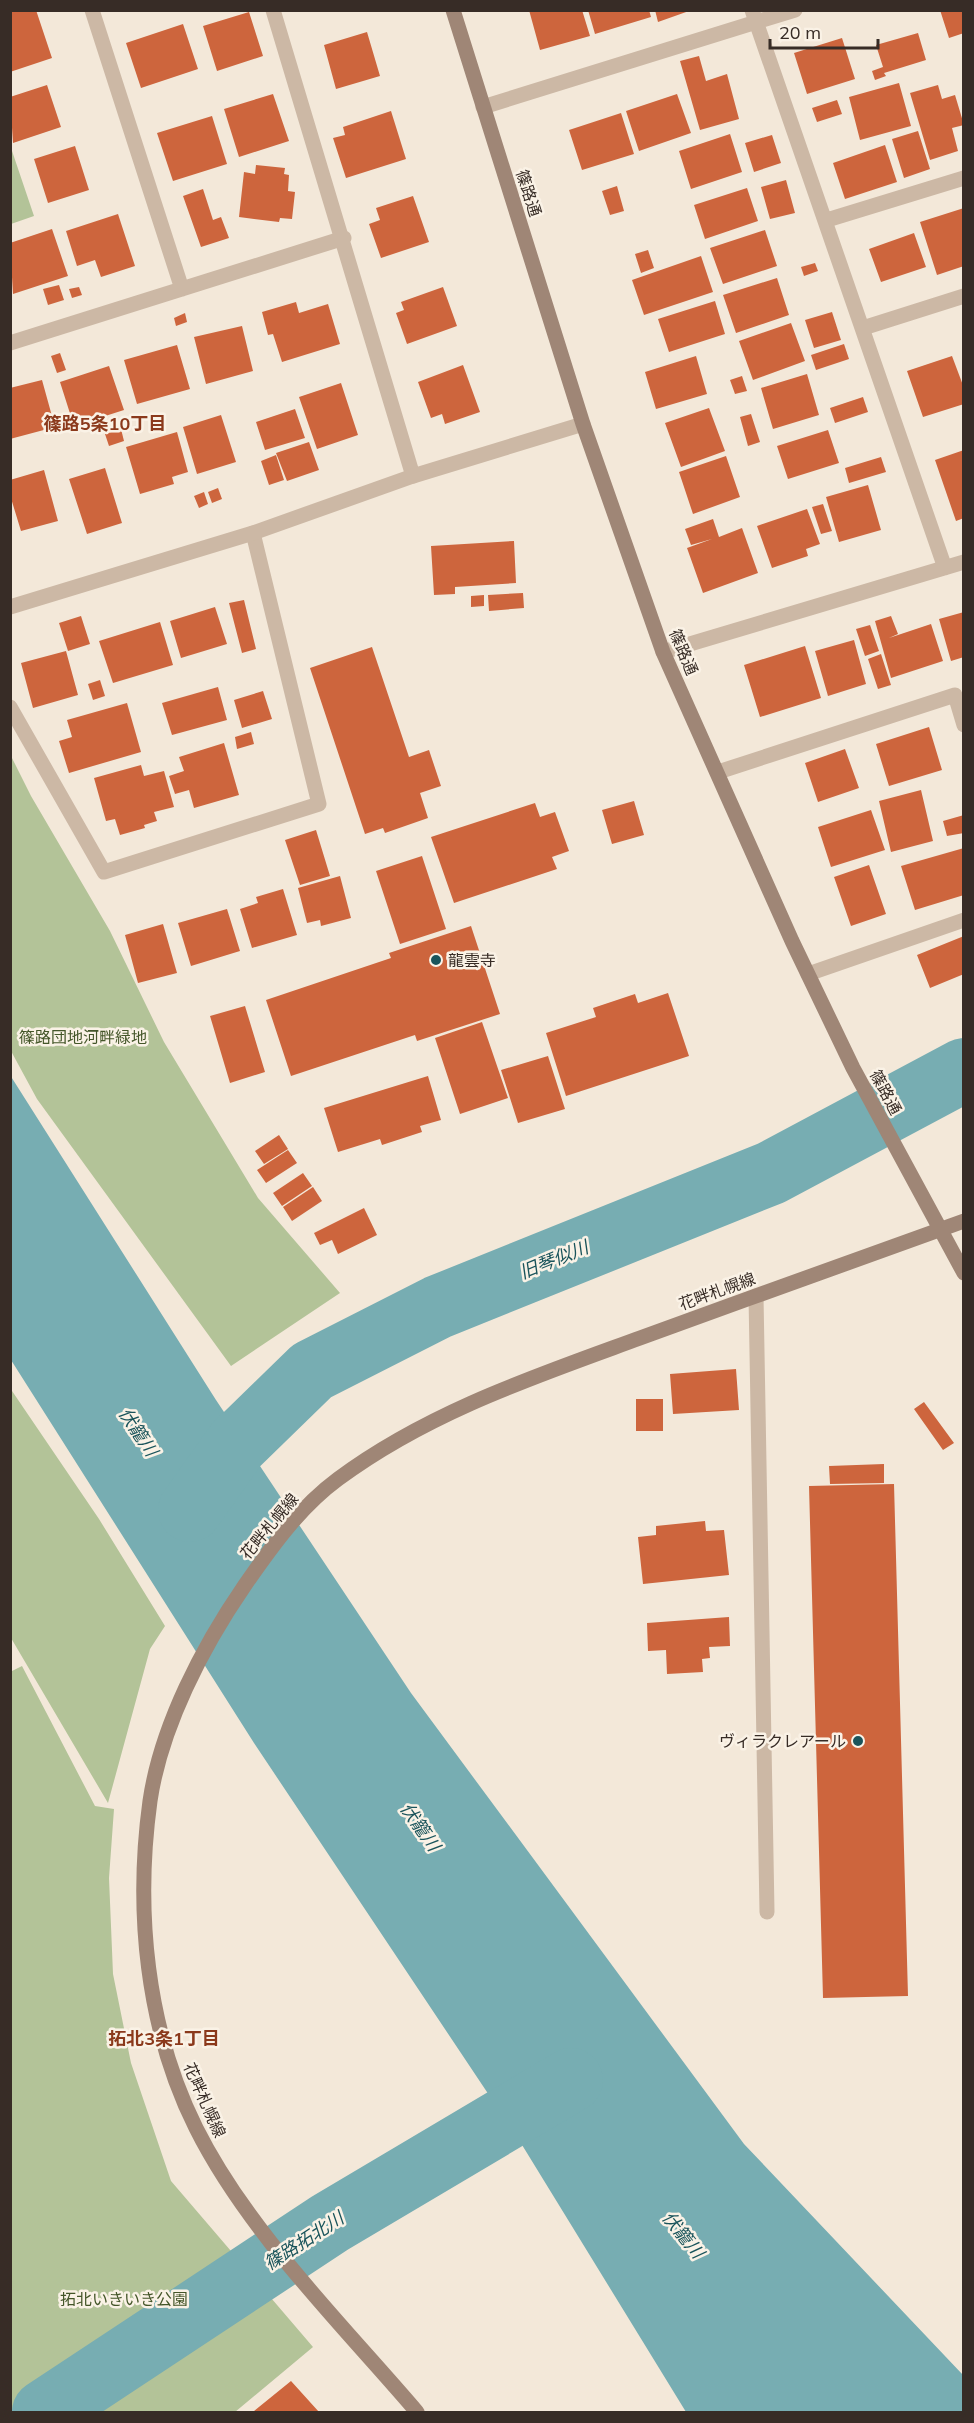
<svg xmlns="http://www.w3.org/2000/svg" width="974" height="2423" font-family="Mulish,'Noto Sans JP',sans-serif">
<style>
.green{fill:#b3c398}
.water{fill:#77adb2}
.lines{fill:none;stroke-linecap:round;stroke-linejoin:round}
.river{stroke:#77adb2;stroke-width:64}
.building{fill:#cd653d}
.minor{stroke:#ccb8a5;stroke-width:15}
.tertiary{stroke:#ccb8a5;stroke-width:15}
.secondary{stroke:#9f8676;stroke-width:15}
.poi-dot{fill:#1a545b;stroke:#faf2e6;stroke-width:2}
.labels{text-anchor:middle;stroke-width:5;stroke-linejoin:round;paint-order:stroke}
.street-label{font-size:16px;fill:#372c26;stroke:#faf2e6}
.poi-label{font-size:16px;fill:#372c26;stroke:#faf2e6;text-anchor:start}
.park-label{font-size:16px;fill:#445629;stroke:#faf2e6}
.neighbourhood-label{font-size:18px;font-weight:bold;fill:#8b391b;stroke:#faf2e6}
.water-label{font-size:18px;font-style:italic;fill:#1a545b;stroke:#faf2e6}
</style>
<rect width="100%" height="100%" fill="#f3e8d9"/>
<!-- green -->
<path class="green" d="M10 145 34 216 11 224H10Z
M10 754 31 796 110 931 164 1042 258 1198 340 1293 231 1366 37 1099 11 1051Z
M10 1388 99 1519 165 1626 150 1649 108 1803 11 1638Z
M22 1666 95 1806 114 1809 109 1878 113 1974 131 2063 171 2181 313 2347 235 2412H11L10 1672Z"/>
<!-- water -->
<path class="water" d="M10 1075 216 1400 411 1693 744 2144 963 2375V2412H686L519 2140 254 1743 11 1360Z"/>
<g class="lines">
<!-- river -->
<path class="river" d="M190 1510 236 1445 312 1371 438 1307 771 1173 964 1070
M44 2412 330 2223 571 2080"/>
</g>
<!-- building -->
<path class="building" d="M36 10 52 58 10 72V11Z
M529 10H582L590 36 540 50Z
M588 10H649L651 17 595 34Z
M655 10H689V11L658 22Z
M940 10H964V33L949 38Z
M249 12 263 56 217 71 203 26Z
M183 24 198 69 141 88 126 43Z
M367 32 380 76 336 89 324 45Z
M918 33 926 60 884 73 886 76 875 80 872 71 883 67 876 45Z
M842 38 855 79 807 94 794 53Z
M699 56 706 81 727 74 739 119 700 130 680 61Z
M899 83 911 126 860 140 849 97Z
M47 85 61 127 13 143 10 97Z
M938 85 942 99 955 95 964 125 952 128 958 151 930 160 910 93Z
M273 94 289 141 239 157 224 109Z
M677 94 691 133 639 151 626 111Z
M837 100 842 114 817 122 812 108Z
M391 111 406 159 346 178 333 138 345 135 343 127Z
M621 113 634 154 582 170 569 130Z
M212 116 227 164 173 181 157 133Z
M918 131 930 169 904 178 892 139Z
M730 134 742 172 691 189 679 151Z
M772 135 781 163 754 172 745 143Z
M885 145 897 182 845 199 833 163Z
M75 146 89 190 48 203 34 159Z
M256 165 285 168 284 174 289 175 288 191 295 192 292 219 280 218 279 222 239 217 244 172 255 174Z
M786 180 795 213 770 219 761 187Z
M617 186 624 211 610 215 602 191Z
M747 188 758 221 705 239 694 205Z
M203 189 213 220 221 217 229 238 201 247 183 196Z
M413 196 429 242 381 258 369 224 380 220 376 208Z
M964 208V266L937 275 920 222Z
M118 214 135 266 101 277 95 260 77 266 66 231Z
M52 229 68 276 13 294 10 243Z
M765 230 777 266 723 284 710 248Z
M914 233 926 267 881 282 869 249Z
M648 250 654 268 641 273 635 254Z
M701 256 713 292 644 315 632 280Z
M815 263 818 271 804 276 801 267Z
M777 278 789 315 736 333 723 295Z
M59 285 64 300 48 305 43 289Z
M79 287 82 295 72 298 69 289Z
M443 287 457 326 407 344 396 313 404 310 401 302Z
M715 301 725 334 669 352 658 319Z
M296 302 299 313 328 304 340 344 282 362 273 334 268 335 262 312Z
M832 312 841 340 814 348 805 320Z
M185 313 187 322 176 326 174 318Z
M791 323 805 361 753 380 739 341Z
M242 326 253 371 206 384 194 337Z
M844 344 849 359 816 370 811 355Z
M177 345 190 389 137 404 124 360Z
M60 353 66 370 57 373 51 356Z
M696 356 707 394 656 409 645 372Z
M952 356 964 388V404L923 417 907 371Z
M463 365 480 412 445 424 442 414 431 418 418 382Z
M109 366 124 410 74 426 60 382Z
M807 374 819 415 773 429 761 388Z
M742 376 747 391 735 394 730 380Z
M42 380 55 427 10 439V388Z
M341 383 358 435 317 449 299 397Z
M863 397 868 412 835 423 830 408Z
M709 408 725 451 681 467 665 423Z
M295 409 305 438 265 450 256 422Z
M751 414 760 442 748 446 740 417Z
M221 415 236 462 197 474 183 427Z
M121 429 124 441 109 446 105 434Z
M828 430 839 463 788 479 777 446Z
M177 432 188 472 172 477 174 484 140 494 126 447Z
M309 442 319 470 287 481 276 453Z
M964 450V518L956 521 935 460Z
M276 455 284 480 269 485 261 461Z
M726 456 740 497 693 514 679 472Z
M881 457 886 472 849 483 845 468Z
M105 468 122 523 87 534 69 479Z
M44 470 58 521 21 531 10 495V480Z
M868 485 881 530 839 542 826 497Z
M218 488 222 499 212 503 208 492Z
M204 492 208 504 199 508 194 496Z
M823 504 832 531 821 534 812 507Z
M807 509 820 544 806 549 808 556 772 568 757 526Z
M713 519 719 537 742 528 758 573 703 593 687 548 712 539 691 545 685 529Z
M514 541 516 583 455 587V594L434 595 431 546Z
M523 593 524 608 489 611 488 595Z
M484 595V606L471 607V596Z
M244 600 256 649 242 653 229 603Z
M215 607 227 644 181 658 170 621Z
M964 612V657L951 661 939 619Z
M81 616 90 644 68 651 59 623Z
M891 616 898 634 889 638 931 624 943 661 891 678 875 621Z
M160 622 173 665 113 683 99 641Z
M870 625 879 651 865 656 856 629Z
M854 640 866 684 828 696 815 651Z
M805 646 821 698 760 717 744 665Z
M372 647 409 757 429 750 441 786 420 793 428 818 385 833 383 828 365 834 310 668Z
M66 651 78 695 33 708 21 663Z
M881 654 891 685 878 689 868 659Z
M100 680 105 696 93 700 88 684Z
M218 687 227 720 172 735 162 703Z
M263 691 272 719 242 728 234 700Z
M127 703 141 752 69 773 59 741 72 737 67 720Z
M929 727 942 770 889 786 876 744Z
M251 732 254 744 237 749 235 737Z
M224 743 239 795 194 808 189 790 175 794 169 776 184 771 179 757Z
M845 749 859 788 818 802 805 763Z
M141 765 144 776 164 771 174 807 154 812 157 821 144 825 145 828 120 835 115 819 106 821 94 778Z
M921 790 933 841 891 852 879 801Z
M634 801 644 835 612 844 602 810Z
M535 803 540 817 555 812 569 851 552 857 557 869 454 903 431 837Z
M871 810 885 850 831 867 818 827Z
M964 815V833L947 836 943 821Z
M316 830 330 876 300 885 285 840Z
M964 848V895L915 910 901 866Z
M422 856 446 929 400 944 376 871Z
M869 865 886 914 851 926 834 877Z
M340 876 351 918 321 926 320 920 307 923 298 888Z
M283 889 297 935 252 948 240 909 258 903 256 897Z
M227 909 240 951 191 966 178 923Z
M163 924 177 973 138 983 125 935Z
M471 926 500 1014 417 1041 415 1035 291 1076 266 1000 391 958 389 953Z
M964 936V974L930 988 917 955Z
M668 993 689 1056 566 1096 546 1033 596 1017 593 1008 635 994 638 1003Z
M245 1006 265 1072 230 1083 210 1016Z
M482 1022 508 1098 460 1114 435 1038Z
M548 1056 565 1109 518 1123 501 1070Z
M428 1076 441 1120 420 1126 422 1132 382 1145 380 1139 338 1152 324 1108Z
M279 1135 288 1149 264 1164 255 1151Z
M288 1150 297 1163 266 1183 257 1170Z
M303 1173 312 1186 282 1206 273 1193Z
M313 1187 322 1201 292 1221 283 1207Z
M364 1208 377 1235 338 1254 332 1240 320 1245 314 1233Z
M736 1369 739 1410 673 1414 670 1374Z
M636 1399H663V1431H636Z
M924 1402 954 1443 943 1450 914 1409Z
M884 1464V1483L830 1484 829 1466Z
M894 1484 908 1996 823 1998 809 1486Z
M705 1521 706 1531 724 1530 729 1575 643 1584 638 1537 656 1535V1526Z
M729 1617 730 1646 709 1647 710 1658 702 1659 703 1672 667 1674 666 1650 648 1651 647 1623Z
M291 2381 319 2412 254 2411Z"/>
<g class="lines">
<!-- minor -->
<path class="minor" d="M92 10 182 289
M273 10 413 476
M752 10 945 568
M483 107 795 10
M827 220 964 178
M863 328 964 296
M10 343 344 238
M663 652 964 562
M10 707 104 872 319 804 253 533
M718 772 955 695 964 725
M808 974 964 920
M756 1296 767 1912"/>
<!-- tertiary -->
<path class="tertiary" d="M10 607 253 533 413 476 583 424"/>
<!-- secondary -->
<path class="secondary" d="M453 10 583 424 663 652 792 941 853 1068 964 1273
M417 2412C342 2324 248 2232 196 2128 146 2028 135 1910 150 1801 161 1726 203 1646 245 1585 272 1546 300 1507 338 1479 428 1412 536 1376 640 1338 748 1299 856 1259 964 1221"/>
</g>
<!-- markers -->
<g class="poi-dot">
<circle cx="436" cy="960" r="6"/>
<circle cx="858" cy="1741" r="6"/>
</g>
<g class="labels">
<!-- street labels -->
<g class="street-label">
<text transform="translate(529 193) rotate(72)" y="6">篠路通</text>
<text transform="translate(684 652) rotate(67)" y="6">篠路通</text>
<text transform="translate(886 1092) rotate(62)" y="6">篠路通</text>
<text transform="translate(717 1291) rotate(-20)" y="6">花畔札幌線</text>
<text transform="translate(269 1526) rotate(-50)" y="6">花畔札幌線</text>
<text transform="translate(205 2100) rotate(66)" y="6">花畔札幌線</text>
</g>
<!-- poi labels -->
<g class="poi-label">
<text x="448" y="966">龍雲寺</text>
<text x="846" y="1747" text-anchor="end">ヴィラクレアール</text>
</g>
<!-- park labels -->
<g class="park-label">
<text x="83" y="1043">篠路団地河畔緑地</text>
<text x="124" y="2305">拓北いきいき公園</text>
</g>
<!-- neighbourhood labels -->
<g class="neighbourhood-label">
<text x="105" y="430">篠路5条10丁目</text>
<text x="164" y="2045">拓北3条1丁目</text>
</g>
<!-- water labels -->
<g class="water-label">
<text transform="translate(554 1260) rotate(-22)" y="6">旧琴似川</text>
<text transform="translate(138 1432) rotate(56)" y="6">伏籠川</text>
<text transform="translate(420 1827) rotate(55)" y="6">伏籠川</text>
<text transform="translate(683 2235) rotate(51)" y="6">伏籠川</text>
<text transform="translate(304 2241) rotate(-33)" y="6">篠路拓北川</text>
</g>
</g>
<!-- border -->
<rect width="974" height="2423" fill="none" stroke="#372c26" stroke-width="24"/>
<!-- scale -->
<path d="M770 39v9h108v-9" fill="none" stroke="#372c26" stroke-width="3"/>
<text x="779" y="39" font-size="18" fill="#372c26" stroke="#faf2e6" stroke-width="4.5" paint-order="stroke">20 m</text>
</svg>
